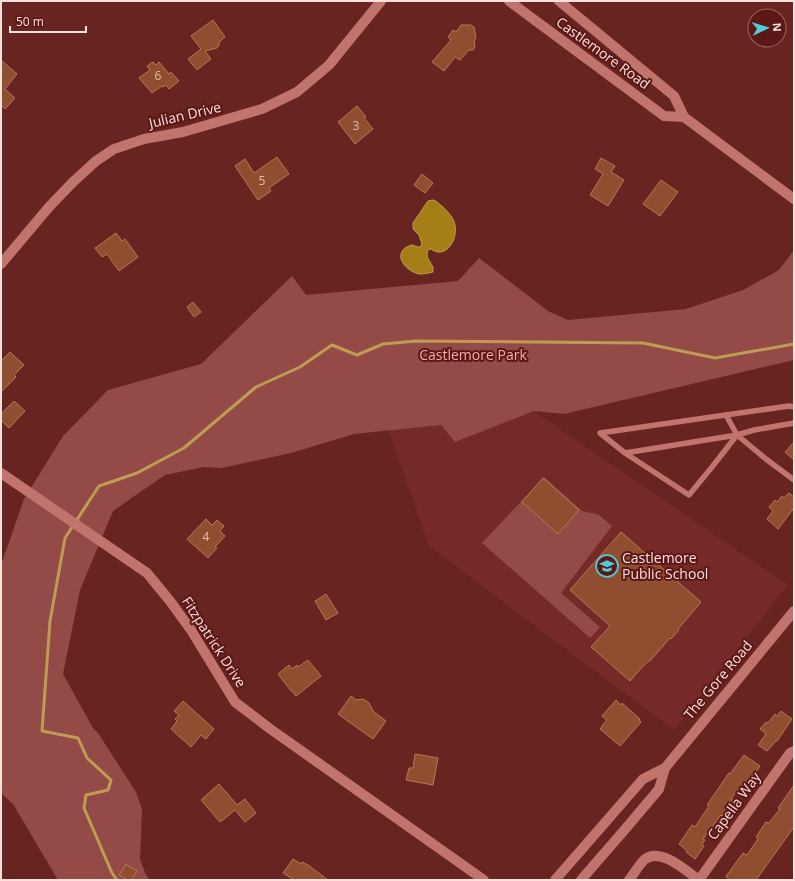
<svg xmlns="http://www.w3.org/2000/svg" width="795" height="881" font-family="'Open Sans',sans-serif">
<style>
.built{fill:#762a28}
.green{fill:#944a46}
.water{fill:#a57e18;stroke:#bf9c53}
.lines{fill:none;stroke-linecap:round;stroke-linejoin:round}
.stream{stroke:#bf9c53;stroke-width:3}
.building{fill:#8f4e2f;stroke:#ba7656}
.service{stroke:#c1746e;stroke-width:5.5}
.minor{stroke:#c1746e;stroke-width:10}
.secondary{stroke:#c1746e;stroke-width:10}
.labels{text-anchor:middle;stroke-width:4;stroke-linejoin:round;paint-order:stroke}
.number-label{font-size:12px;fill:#e1bcb2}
.street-label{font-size:14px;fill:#fce1de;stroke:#5b1817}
.park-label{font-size:14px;fill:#f8ada6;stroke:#5b1817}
.poi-label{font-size:14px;fill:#fce1de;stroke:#5b1817;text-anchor:start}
</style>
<rect width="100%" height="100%" fill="#672421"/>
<!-- built -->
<path class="built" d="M534 411 788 585 674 730 564 648 429 546 387 426 436 419 455 442Z"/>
<!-- green -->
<path class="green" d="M794 250V360L564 414 534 411 455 442 441 425 354 434 291 453 222 468 204 467 165 475 113 511 80 590 63 674 93 728 98 733 136 792 142 809 140 859 146 875 150 880H58L13 804 1 793V565L24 499 63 436 108 390 201 364 292 276 306 295 458 281 479 258 548 311 568 320 686 309 743 290 779 270Z
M544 477 582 511 599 515 612 526 561 593 600 627 590 638 482 543Z"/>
<!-- water -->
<path class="water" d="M433 200C437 201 439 204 443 207 448 212 454 218 455 225 458 239 446 260 431 249H429C424 256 430 261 433 267V272C429 273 425 274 420 274 409 273 393 258 405 248 407 247 409 246 411 245 413 245 417 247 420 247L422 244 419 235 413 229V223L428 201Z"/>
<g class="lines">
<!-- stream -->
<path class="stream" d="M117 880 112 873 84 808 86 795 108 790 111 780 87 758 78 738 42 731 50 621 65 538 99 486 137 473 184 448 256 387 300 367 332 345 357 355 383 344 416 341 643 343 715 358 794 344"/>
</g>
<!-- building -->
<path class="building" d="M213 20 225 37 219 42V45L217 48 205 51 211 59 197 70 188 59 201 49 191 36Z
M461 25H471L474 27 476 38 474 41 475 47 473 50H469L460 60 455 57 444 71 432 62 451 40 448 37 453 30 456 32Z
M1 60 17 74 5 89 15 98 5 109 1 105Z
M153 62 156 65 159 62 169 74 171 72 179 81 169 89 166 85 163 87 162 86 152 93 139 78 150 70 147 66Z
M357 106 366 117 364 118 373 129 355 144 338 122Z
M277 157 289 174 269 188 271 191 258 200 235 166 245 159 254 173Z
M601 158 615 166 611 172 624 180 608 206 590 195 603 174 595 169Z
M422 174 433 183 425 193 414 185Z
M661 180 678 192 660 216 643 204Z
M116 233 122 241 125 239 138 257 119 271 107 254 102 257 95 248Z
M193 302 201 312 194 317 187 307Z
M10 352 24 365 14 375 16 377 1 392V361Z
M14 401 25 411 9 428 1 420V414Z
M794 442V460L785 452Z
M543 478 579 510 558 534 522 502Z
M789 493 794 497V508L778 529 767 519 773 511 769 507 775 500 777 502 782 496 784 498Z
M206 519 212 525 217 520 224 526 220 531 225 536 215 547 217 548 208 558 187 539Z
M621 532 701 602 678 629 679 630 671 639 670 638 650 661H649L643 666 630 681 591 647 610 626 570 590Z
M326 594 338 613 326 620 315 601Z
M308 660 321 676 296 696 292 691H291L278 674 289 665 292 669 297 665 298 667Z
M351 696 356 700 363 699 369 703 373 711 386 721 373 739 338 714Z
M616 700 621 705 622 703 640 719 639 720 641 722 620 746 600 729 602 727H601L607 720 602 716Z
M183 701 214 729 206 739 201 735 191 747 171 729 177 721 175 719 179 715 174 711Z
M781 711 792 719 777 741H776L767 751 758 745 766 734 760 729 765 723 769 722 775 714 777 716Z
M415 754 438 758 433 785 406 780 409 768H413Z
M744 755 760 766 749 782 747 780 742 788 740 787 731 799 733 800 724 814 722 816 721 815 703 839 705 840 702 844 704 846 695 859 686 852 687 851 679 844 692 825 695 827 709 806 707 805 729 773 730 774Z
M219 784 237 805 245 799 256 813 245 822 235 810 223 820H222L220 822 201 800 204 798H203Z
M794 785V827L756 880H730L726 877 727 875 743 853 747 855 758 839 756 837 766 822 769 823 780 809 778 808Z
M293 859 301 864 302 862 308 865 328 880H294L283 873Z
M126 864 137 871 131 880H128L119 875Z"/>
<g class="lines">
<!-- service -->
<path class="service" d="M794 407 789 406 600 433 625 453 689 495 712 467 737 435 766 459 794 480
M726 415 737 435
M625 453 737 435 754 430 794 423"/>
<!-- minor -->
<path class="minor" d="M1 264 49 207 73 182 96 161 114 149 144 139 183 132 262 109 297 92 329 65 381 1
M1 473 147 573 170 601 191 630 235 702 269 728 484 880
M629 880C634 874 638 866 644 860 660 846 686 871 699 880
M699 880 790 753 794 751"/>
<!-- secondary -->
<path class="secondary" d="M509 1 664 116 684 117
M559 1 674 96 684 117 794 199
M555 880 643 779 665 768 794 611
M581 880 627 827 659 789 665 768"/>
</g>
<!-- icons -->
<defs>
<g id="school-ring" transform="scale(1.15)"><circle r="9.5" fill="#5b1817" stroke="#52cbd8" stroke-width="1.5"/><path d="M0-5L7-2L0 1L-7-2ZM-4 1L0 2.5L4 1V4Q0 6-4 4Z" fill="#52cbd8"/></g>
</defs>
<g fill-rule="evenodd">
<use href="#school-ring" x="607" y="566"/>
</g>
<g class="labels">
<!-- number labels -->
<g class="number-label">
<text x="158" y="80">6</text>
<text x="356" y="130">3</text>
<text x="262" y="185">5</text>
<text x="206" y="541">4</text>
</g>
<!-- street labels -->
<g class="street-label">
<text transform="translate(603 53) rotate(36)" y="5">Castlemore Road</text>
<text transform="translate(185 115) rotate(-13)" y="5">Julian Drive</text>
<text transform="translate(214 642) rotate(57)" y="5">Fitzpatrick Drive</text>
<text transform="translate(718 680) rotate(-50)" y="5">The Gore Road</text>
<text transform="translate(734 806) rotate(-54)" y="5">Capella Way</text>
</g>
<!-- park labels -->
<g class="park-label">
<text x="473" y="360">Castlemore Park</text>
</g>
<!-- poi labels -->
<g class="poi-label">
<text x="622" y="563">Castlemore<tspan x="622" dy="16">Public School</tspan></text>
</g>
</g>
<!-- border -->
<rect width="795" height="881" fill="none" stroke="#fce1de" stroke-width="4"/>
<!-- north arrow -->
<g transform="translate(767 28) rotate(86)"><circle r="19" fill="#5b1817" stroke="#9b6867"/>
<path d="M0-3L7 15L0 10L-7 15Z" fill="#52cbd8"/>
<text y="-6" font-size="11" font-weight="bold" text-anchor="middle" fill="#fce1de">N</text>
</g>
<!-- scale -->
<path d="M10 26v6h76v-6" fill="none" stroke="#fce1de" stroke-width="2"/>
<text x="16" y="26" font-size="12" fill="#fce1de" stroke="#5b1817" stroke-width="3" paint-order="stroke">50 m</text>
</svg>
